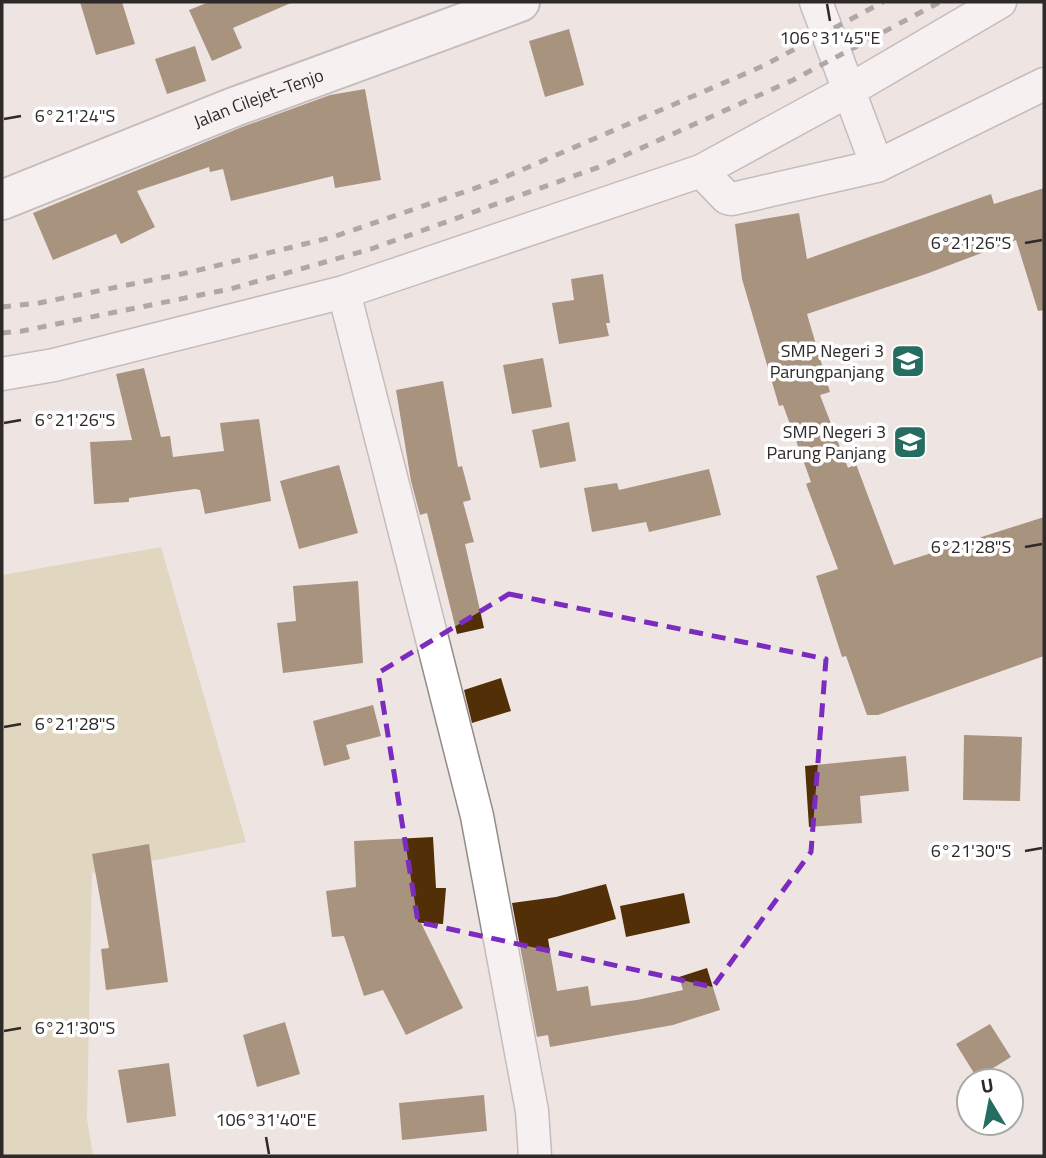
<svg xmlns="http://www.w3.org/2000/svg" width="1046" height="1158" font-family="'Titillium Web',sans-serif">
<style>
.green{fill:#d1c396}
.building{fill:#522f06}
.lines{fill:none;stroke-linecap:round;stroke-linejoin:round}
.minor-casing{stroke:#928b89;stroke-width:35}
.secondary-casing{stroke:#928b89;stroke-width:42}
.minor{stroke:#fff;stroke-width:32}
.secondary{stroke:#fff;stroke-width:38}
.rail{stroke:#635e5d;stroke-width:5;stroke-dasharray:9 9;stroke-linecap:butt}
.marked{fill:none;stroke:#7b2cbf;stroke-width:5;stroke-dasharray:14 9;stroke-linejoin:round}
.ticks{fill:none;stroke:#2d2a29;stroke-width:2.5}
.labels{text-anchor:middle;stroke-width:7;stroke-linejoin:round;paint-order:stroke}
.street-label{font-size:18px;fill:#2d2a29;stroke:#fff}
.poi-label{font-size:18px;fill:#2d2a29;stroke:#fff;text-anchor:end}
.ticks-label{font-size:18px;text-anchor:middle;fill:#2d2a29;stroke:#fff;stroke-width:7;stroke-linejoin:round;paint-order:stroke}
</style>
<rect width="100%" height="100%" fill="#eee5e3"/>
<!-- green -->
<path class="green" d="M161 547 246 842 92 873 87 1119 93 1156H2V575Z"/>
<!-- building -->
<path class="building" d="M80 2H122L135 44 96 55Z
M209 2H293L233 28 242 48 212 61 189 10Z
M569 29 584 85 545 97 529 41Z
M195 46 206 81 167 94 155 59Z
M365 89 381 180 335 188 333 176 231 201 223 169 210 172 209 167 137 191 155 227 121 244 116 234 53 260 33 213 242 127 330 95Z
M1044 188V310L1038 311 1016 240 926 274 807 314 830 392 820 395 848 468 856 464 894 565 1044 517V656L878 715H867L846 656 842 657 816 576 838 569 806 484 811 482 783 405 779 406 742 279 735 224 799 213 807 259 991 194 994 204Z
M603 274 610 323H606L609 336 559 344 552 303 574 300 571 279Z
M543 358 552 407 512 414 503 365Z
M144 368 161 437 170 436 173 457 224 451 220 423 259 419 271 501 205 514 200 490 195 489 129 498V502L94 504 90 442 132 440 116 374Z
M443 381 458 467 462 466 471 500 463 502 474 542 465 544 484 628 457 634 427 513 420 515 411 481 396 390Z
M569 422 576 461 540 468 532 430Z
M339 465 358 533 299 549 280 481Z
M709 469 721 515 649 532 646 522 592 532 584 488 617 483 619 490Z
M358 581 363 663 283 673 277 623 296 621 293 586Z
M501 678 511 711 472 723 464 690Z
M373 705 381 736 346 745 350 759 324 766 313 721Z
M964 735 1022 737 1020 801 963 800Z
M906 756 909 791 860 796 862 823 809 827 805 766Z
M433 837 436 888H446L443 924 421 923 463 1008 406 1035 383 990 364 996 344 936 332 937 326 891 356 887 354 841Z
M149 844 168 982 106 990 101 949 109 948 92 854Z
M606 884 616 919 548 939 557 991 588 986 591 1006 637 1000 683 990 679 977 707 968 720 1010 673 1025 550 1047 548 1035 537 1037 512 903 556 897Z
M684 893 690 923 626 937 620 906Z
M285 1022 300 1074 257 1087 243 1035Z
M990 1024 1011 1057 977 1078 956 1044Z
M169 1063 176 1116 127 1123 118 1070Z
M484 1095 487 1131 402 1140 399 1103Z"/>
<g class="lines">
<!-- minor casing -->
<g class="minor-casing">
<path id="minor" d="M816 2 877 166
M701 171 727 198 732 199 877 166 1044 84
M344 292 477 816 532 1111 535 1156
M2 374 54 365 344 292 701 171 848 91 1000 2"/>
</g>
<!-- secondary casing -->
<g class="secondary-casing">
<g id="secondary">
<path id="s1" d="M2 200 234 107 520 2"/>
</g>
</g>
<!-- minor -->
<use href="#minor" class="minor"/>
<!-- secondary -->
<use href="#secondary" class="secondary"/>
<!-- rail -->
<path class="rail" d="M2 307 39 303 191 272 333 237 496 181 763 66 883 2
M2 333 22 331 230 289 371 249 599 167 793 80 940 2"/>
</g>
<!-- marked area -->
<path d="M0 0H1046V1158H0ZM509 594 826 659 811 852 713 987 418 922 378 673Z" fill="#eee5e3" fill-opacity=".55" fill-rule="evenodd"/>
<path class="marked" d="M509 594 826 659 811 852 713 987 418 922 378 673Z"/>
<!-- ticks -->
<path class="ticks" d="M827 4 830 21M4 119 21 116M1025 243 1042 240M4 423 21 420M1025 547 1042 544M4 727 21 724M1025 851 1042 848M4 1031 21 1028M266 1137 269 1154"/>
<!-- icons -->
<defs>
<g id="school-square" transform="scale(1.75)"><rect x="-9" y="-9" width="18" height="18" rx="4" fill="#256c61" stroke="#fff"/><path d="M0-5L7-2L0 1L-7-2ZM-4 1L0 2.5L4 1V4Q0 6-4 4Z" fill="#fff"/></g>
</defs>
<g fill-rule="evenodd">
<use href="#school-square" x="908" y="361"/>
<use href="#school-square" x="910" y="442"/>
</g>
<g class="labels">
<!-- street labels -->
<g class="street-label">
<text dy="6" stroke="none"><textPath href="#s1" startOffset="276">Jalan Cilejet–Tenjo</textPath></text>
</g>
<!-- poi labels -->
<g class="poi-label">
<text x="884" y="357">SMP Negeri 3<tspan x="884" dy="21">Parungpanjang</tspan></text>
<text x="886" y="438">SMP Negeri 3<tspan x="886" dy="21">Parung Panjang</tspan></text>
</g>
</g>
<g class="ticks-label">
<text x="830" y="44">106°31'45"E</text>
<text x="75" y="122">6°21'24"S</text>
<text x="971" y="249">6°21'26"S</text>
<text x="75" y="426">6°21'26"S</text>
<text x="971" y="553">6°21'28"S</text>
<text x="75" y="730">6°21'28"S</text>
<text x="971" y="857">6°21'30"S</text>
<text x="75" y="1034">6°21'30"S</text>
<text x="266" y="1126">106°31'40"E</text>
</g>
<!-- border -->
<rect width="1046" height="1158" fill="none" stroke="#2d2a29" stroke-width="7"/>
<!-- north arrow -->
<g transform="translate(990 1102) rotate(350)"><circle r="33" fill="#ffffff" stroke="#abaaa9" stroke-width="2"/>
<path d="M0-5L12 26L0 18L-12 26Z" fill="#256c61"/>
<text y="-10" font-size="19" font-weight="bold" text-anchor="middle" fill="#2d2a29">U</text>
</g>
</svg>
